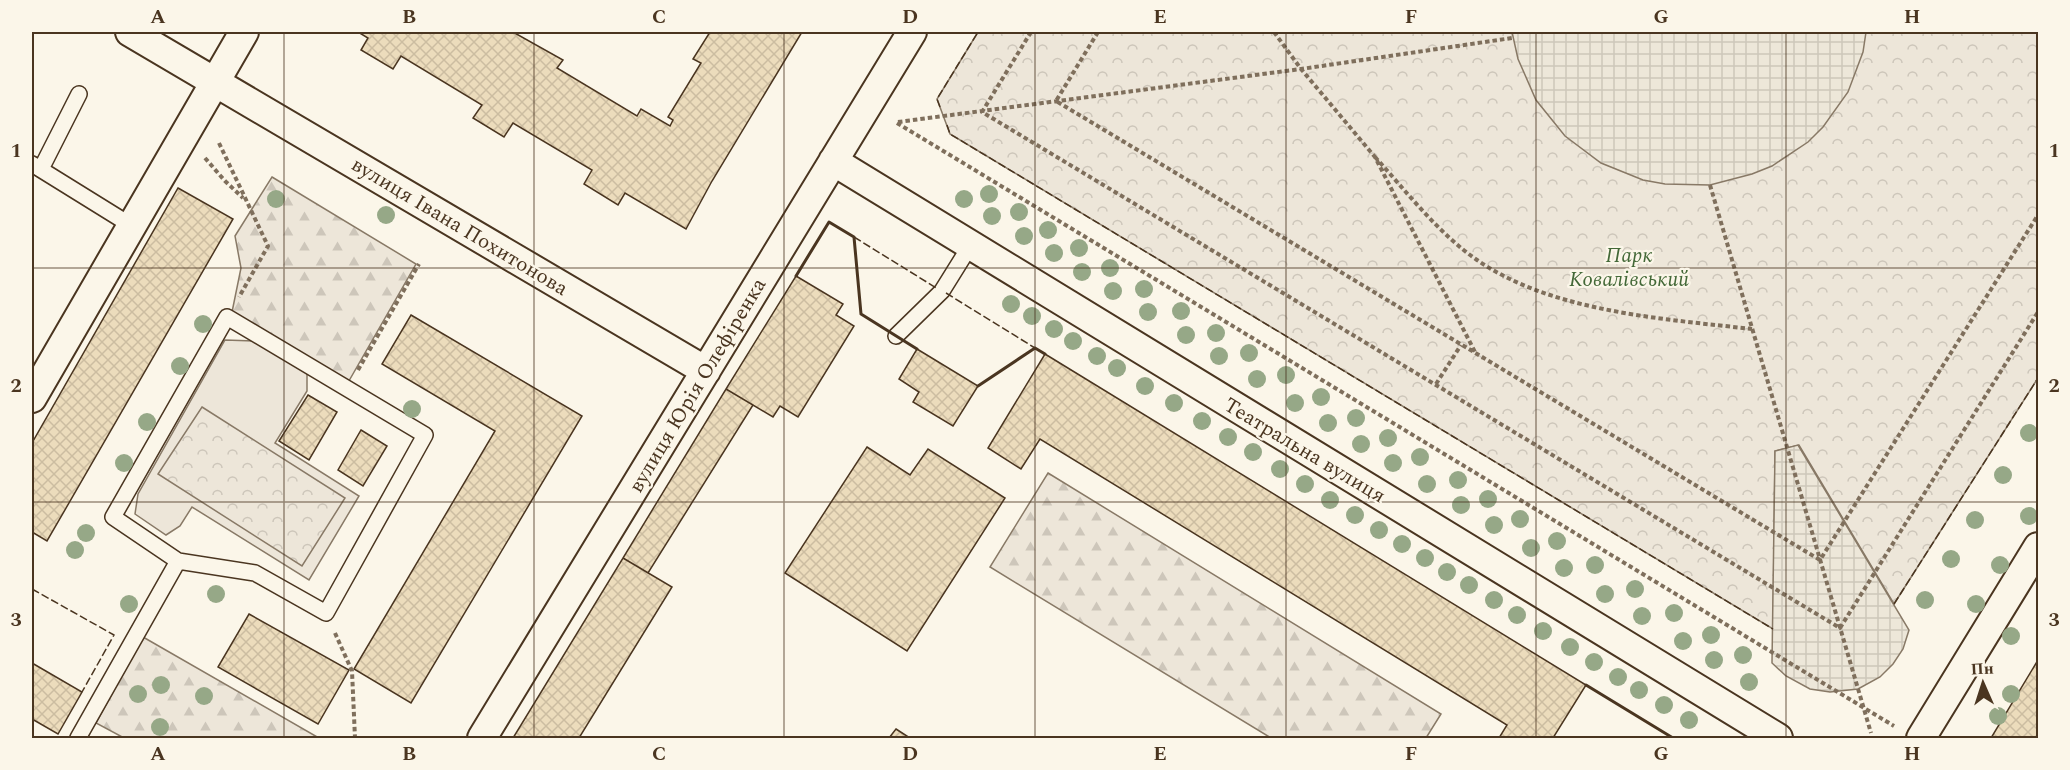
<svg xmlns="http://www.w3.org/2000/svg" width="2070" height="770" font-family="Spectral,serif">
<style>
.green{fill:#ede6d9;stroke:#887966;stroke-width:1.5}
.forest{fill:url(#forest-firs);stroke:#887966;stroke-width:1.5}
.park{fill:url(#park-crowns);stroke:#887966;stroke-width:1.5}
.plaza{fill:url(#plaza-grid);stroke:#887966;stroke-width:1.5}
.building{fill:url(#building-cross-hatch);stroke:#4a3520;stroke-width:1.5}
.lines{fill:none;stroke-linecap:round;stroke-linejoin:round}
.service-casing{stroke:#4a3520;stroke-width:18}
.minor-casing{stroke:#4a3520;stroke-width:32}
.path{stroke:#7f6f5c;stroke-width:4;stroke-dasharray:4.5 3;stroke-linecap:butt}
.service{stroke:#fbf6e9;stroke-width:15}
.minor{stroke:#fbf6e9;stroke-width:28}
.fence{stroke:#4a3520;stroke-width:1.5;stroke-dasharray:8 3;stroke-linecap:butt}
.wall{stroke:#4a3520;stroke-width:3}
.tree{fill:#96a887}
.grid{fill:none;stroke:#4a3520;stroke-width:1.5;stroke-opacity:0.55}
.labels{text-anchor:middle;stroke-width:4.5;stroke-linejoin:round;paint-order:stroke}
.street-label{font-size:21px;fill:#4a3520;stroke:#fbf6e9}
.park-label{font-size:21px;font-style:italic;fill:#436837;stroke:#fbf6e9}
.neatline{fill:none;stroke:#4a3520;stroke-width:2}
.grid-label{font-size:20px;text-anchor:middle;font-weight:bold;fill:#4a3520}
</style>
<defs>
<pattern id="forest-firs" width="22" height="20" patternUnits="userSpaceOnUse" patternTransform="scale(1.5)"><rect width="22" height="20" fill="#ede6d9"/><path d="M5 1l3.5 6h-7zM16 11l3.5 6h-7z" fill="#cdc6ba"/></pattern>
<pattern id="park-crowns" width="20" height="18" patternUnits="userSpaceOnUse" patternTransform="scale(1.5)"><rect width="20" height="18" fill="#ede6d9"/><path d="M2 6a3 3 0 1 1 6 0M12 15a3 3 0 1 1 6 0" fill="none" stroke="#cdc6ba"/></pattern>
<pattern id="plaza-grid" width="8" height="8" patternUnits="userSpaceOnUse" patternTransform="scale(1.5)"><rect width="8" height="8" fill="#ede7d9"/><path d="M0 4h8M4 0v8" fill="none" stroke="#cdc7ba"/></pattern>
<pattern id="building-cross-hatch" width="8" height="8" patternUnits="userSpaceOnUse" patternTransform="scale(1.5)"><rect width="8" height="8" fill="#ecdcbc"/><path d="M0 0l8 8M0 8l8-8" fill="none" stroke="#ccbda1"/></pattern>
</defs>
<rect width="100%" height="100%" fill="#fbf6e9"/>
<!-- green -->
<path class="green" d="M225 340 254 341 307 373V391L275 443 359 496 309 580 192 507 180 526 166 535 135 514 138 494Z"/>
<!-- forest -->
<path class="forest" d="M272 177 416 264 346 386 231 317 241 268 235 236Z
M1048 473 1441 714 1426 738H1271L990 567Z
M143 637 319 738H124L96 723Z"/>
<!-- park -->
<path class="park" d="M978 32H2038V378L1894 604 1799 445 1775 451 1773 629 950 134 937 99Z
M202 407 345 498 302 566 158 474Z"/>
<!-- plaza -->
<path class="plaza" d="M1512 32H1866L1863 52 1848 92 1823 127 1808 142 1772 166 1752 174 1710 185 1665 184 1643 180 1601 163 1565 136 1536 100 1518 59Z
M1798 445 1909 630 1903 649 1893 664 1880 677 1858 689 1830 692 1810 689 1786 676 1772 663 1775 451Z"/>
<!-- building -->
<path class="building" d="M358 32H513L563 60 557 68 637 116 641 109 670 126 673 120 668 117 701 63 693 59 710 32H802L712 181 686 229 625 193 618 205 584 184 592 170 513 123 504 137 473 118 482 105 401 56 393 69 361 50 368 38Z
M178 188 233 219 47 541 32 532V443Z
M796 276 843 304 836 315 854 326 798 417 780 406 773 417 726 389Z
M411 315 582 416 411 703 354 669 495 431 382 364Z
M917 349 978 386 953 426 913 402 919 392 899 379Z
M1045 354 1586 685 1553 738H1499L1507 725 1040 439 1021 469 988 448Z
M726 389 753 405 648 573 623 558Z
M308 395 337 412 309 460 279 441Z
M361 430 387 446 363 486 338 470Z
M867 447 910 475 928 449 1005 498 907 651 785 573Z
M623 558 672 587 579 738H513Z
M249 614 349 670 318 724 218 667Z
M2038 660V738H1991Z
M32 663 82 692 58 734 32 719Z
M896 729 910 738H889Z"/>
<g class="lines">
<!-- service casing -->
<g class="service-casing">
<path id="service" d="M32 164 132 226
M41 169 79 94
M227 317 425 435 326 613 255 573 178 561 113 517Z
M896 336 942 291 970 246
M78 738 178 561"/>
</g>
<!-- minor casing -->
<g class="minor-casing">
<path id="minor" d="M130 32 706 371
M833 161 1778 738
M32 398 244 32
M482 738 912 32
M1921 738 2038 547"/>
</g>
<!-- path -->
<path class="path" d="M1031 32 982 112 1840 628 2038 312
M1098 32 1056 101 1820 560 2038 215
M1274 32 1301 69 1375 157 1476 354
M898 122 1301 69 1512 38
M897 123 1894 726
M219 143 268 246 239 297
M1375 157C1406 191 1439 234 1477 260 1552 312 1664 319 1752 329
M205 158 225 181 243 198
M1710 185 1871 733
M358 370 419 264
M1436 384 1461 345
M335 633 352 671 355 738"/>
<!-- service -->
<use href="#service" class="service"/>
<!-- minor -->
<use href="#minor" class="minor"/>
<!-- fence -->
<path class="fence" d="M940 107 937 99 978 32
M947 125 950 134 1773 629
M854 237 938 289
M946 293 1035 348
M32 589 114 635 82 692
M1894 604 2038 378"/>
<!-- wall -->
<path class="wall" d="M796 276 829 222 854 237 861 314 917 349
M978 386 1035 348 1045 354
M1586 685 1673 738"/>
</g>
<!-- trees -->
<g class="tree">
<circle cx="989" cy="194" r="9"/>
<circle cx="276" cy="199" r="9"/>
<circle cx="964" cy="199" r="9"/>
<circle cx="1019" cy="212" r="9"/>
<circle cx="386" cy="215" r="9"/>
<circle cx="992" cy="216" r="9"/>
<circle cx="1048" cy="230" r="9"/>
<circle cx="1024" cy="236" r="9"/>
<circle cx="1079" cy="248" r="9"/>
<circle cx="1054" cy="253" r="9"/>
<circle cx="1110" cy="268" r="9"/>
<circle cx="1082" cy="272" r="9"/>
<circle cx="1144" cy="289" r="9"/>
<circle cx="1113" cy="291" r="9"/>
<circle cx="1011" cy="304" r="9"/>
<circle cx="1181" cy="311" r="9"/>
<circle cx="1148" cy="312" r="9"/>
<circle cx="1032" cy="316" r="9"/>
<circle cx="203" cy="324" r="9"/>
<circle cx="1054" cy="329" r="9"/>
<circle cx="1216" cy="333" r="9"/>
<circle cx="1186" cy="335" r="9"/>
<circle cx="1073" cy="341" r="9"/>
<circle cx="1249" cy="353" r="9"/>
<circle cx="1097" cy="356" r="9"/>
<circle cx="1219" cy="356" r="9"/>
<circle cx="180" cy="366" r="9"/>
<circle cx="1117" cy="368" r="9"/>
<circle cx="1286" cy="375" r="9"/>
<circle cx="1257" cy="379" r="9"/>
<circle cx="1145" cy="386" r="9"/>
<circle cx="1321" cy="397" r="9"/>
<circle cx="1174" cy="403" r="9"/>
<circle cx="1295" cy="403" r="9"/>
<circle cx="412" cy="409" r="9"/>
<circle cx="1356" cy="418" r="9"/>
<circle cx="1202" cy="421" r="9"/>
<circle cx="147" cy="422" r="9"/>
<circle cx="1328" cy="423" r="9"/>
<circle cx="2029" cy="433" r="9"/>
<circle cx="1228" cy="437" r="9"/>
<circle cx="1388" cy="438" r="9"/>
<circle cx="1361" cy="444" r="9"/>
<circle cx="1253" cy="452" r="9"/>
<circle cx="1420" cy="457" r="9"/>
<circle cx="124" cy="463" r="9"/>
<circle cx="1393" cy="463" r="9"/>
<circle cx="1280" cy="469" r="9"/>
<circle cx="2003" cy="475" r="9"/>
<circle cx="1458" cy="480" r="9"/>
<circle cx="1305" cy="484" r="9"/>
<circle cx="1427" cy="484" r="9"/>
<circle cx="1488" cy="499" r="9"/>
<circle cx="1330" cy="500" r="9"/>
<circle cx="1461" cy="505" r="9"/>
<circle cx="1355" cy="515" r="9"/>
<circle cx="2029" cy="516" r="9"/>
<circle cx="1520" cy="519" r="9"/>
<circle cx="1975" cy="520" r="9"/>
<circle cx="1494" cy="525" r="9"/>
<circle cx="1379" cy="530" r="9"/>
<circle cx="86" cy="533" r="9"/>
<circle cx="1557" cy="541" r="9"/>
<circle cx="1402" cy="544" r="9"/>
<circle cx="1531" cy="548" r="9"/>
<circle cx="75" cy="550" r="9"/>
<circle cx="1425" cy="558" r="9"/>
<circle cx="1951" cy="559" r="9"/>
<circle cx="1595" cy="565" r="9"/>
<circle cx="2000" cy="565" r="9"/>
<circle cx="1564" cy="568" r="9"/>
<circle cx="1447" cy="572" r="9"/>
<circle cx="1469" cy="585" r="9"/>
<circle cx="1635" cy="589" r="9"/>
<circle cx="216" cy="594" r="9"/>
<circle cx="1605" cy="594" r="9"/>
<circle cx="1494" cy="600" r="9"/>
<circle cx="1925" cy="600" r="9"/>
<circle cx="129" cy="604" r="9"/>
<circle cx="1976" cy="604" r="9"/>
<circle cx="1674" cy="613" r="9"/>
<circle cx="1517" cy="615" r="9"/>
<circle cx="1642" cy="616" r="9"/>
<circle cx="1543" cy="631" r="9"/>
<circle cx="1711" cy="635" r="9"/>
<circle cx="2011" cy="636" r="9"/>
<circle cx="1683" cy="641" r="9"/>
<circle cx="1570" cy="647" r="9"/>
<circle cx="1743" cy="655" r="9"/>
<circle cx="1714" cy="660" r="9"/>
<circle cx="1594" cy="662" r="9"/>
<circle cx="1618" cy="677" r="9"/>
<circle cx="1749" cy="682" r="9"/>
<circle cx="161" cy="685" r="9"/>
<circle cx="1639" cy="690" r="9"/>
<circle cx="138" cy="694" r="9"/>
<circle cx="2011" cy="694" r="9"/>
<circle cx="204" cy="696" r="9"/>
<circle cx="1664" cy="705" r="9"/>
<circle cx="1998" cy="716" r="9"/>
<circle cx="1689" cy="720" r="9"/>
<circle cx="160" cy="727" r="9"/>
</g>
<!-- grid -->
<path class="grid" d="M284 32V738M534 32V738M784 32V738M1035 32V738M1286 32V738M1536 32V738M1786 32V738M32 268H2038M32 502H2038"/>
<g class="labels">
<!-- street labels -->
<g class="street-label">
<text transform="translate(460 226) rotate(31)" y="7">вулиця Івана Похитонова</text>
<text transform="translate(697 385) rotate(-59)" y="7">вулиця Юрія Олефіренка</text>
<text transform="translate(1305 450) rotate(31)" y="7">Театральна вулиця</text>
</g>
<!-- park labels -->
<g class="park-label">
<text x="1629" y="262">Парк<tspan x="1629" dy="24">Ковалівський</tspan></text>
</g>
</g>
<!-- border -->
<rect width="2070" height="770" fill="none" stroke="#fbf6e9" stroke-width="66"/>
<!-- north arrow -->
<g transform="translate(1983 683) rotate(357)" stroke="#fbf6e9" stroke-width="4.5" paint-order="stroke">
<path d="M0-4.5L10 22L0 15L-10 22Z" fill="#4a3520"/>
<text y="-9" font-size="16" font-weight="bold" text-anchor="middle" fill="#4a3520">Пн</text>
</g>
<rect x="33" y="33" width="2004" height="704" class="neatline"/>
<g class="grid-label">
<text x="158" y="23">A</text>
<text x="409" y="23">B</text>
<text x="659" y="23">C</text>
<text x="910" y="23">D</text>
<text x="1160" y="23">E</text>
<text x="1411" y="23">F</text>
<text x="1661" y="23">G</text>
<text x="1912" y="23">H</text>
<text x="16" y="157">1</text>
<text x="2054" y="157">1</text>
<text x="16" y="392">2</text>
<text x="2054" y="392">2</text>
<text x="16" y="626">3</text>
<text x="2054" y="626">3</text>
<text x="158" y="760">A</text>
<text x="409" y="760">B</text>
<text x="659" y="760">C</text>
<text x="910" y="760">D</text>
<text x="1160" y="760">E</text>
<text x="1411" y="760">F</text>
<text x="1661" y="760">G</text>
<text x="1912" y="760">H</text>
</g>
</svg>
